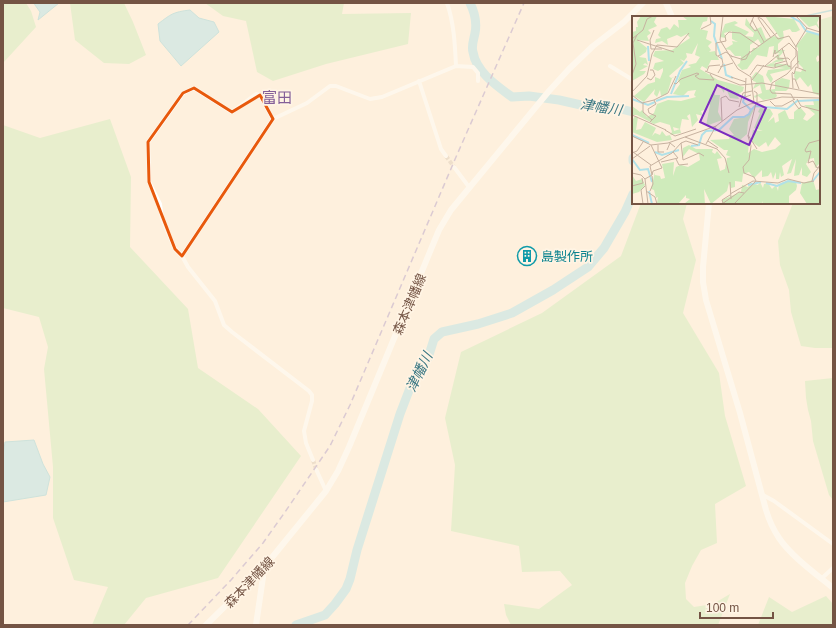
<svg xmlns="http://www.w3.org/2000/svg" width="836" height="628" font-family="Helvetica,'Noto Sans JP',sans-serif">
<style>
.green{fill:#cfebbb}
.water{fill:#b1e1e8;stroke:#96d1da}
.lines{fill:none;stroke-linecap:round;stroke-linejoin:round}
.stream{stroke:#96d1da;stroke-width:1.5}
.river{stroke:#b1e1e8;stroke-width:9}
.street-tunnel{stroke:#dcc9b7;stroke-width:4;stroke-dasharray:4 2;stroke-linecap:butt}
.street{stroke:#fff;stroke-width:4}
.secondary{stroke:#fff;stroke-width:6}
.rail{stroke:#b29cc6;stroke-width:1.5;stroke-dasharray:6 4;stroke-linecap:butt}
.marked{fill:none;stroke:#e8590c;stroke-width:3;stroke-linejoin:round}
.labels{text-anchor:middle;stroke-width:3.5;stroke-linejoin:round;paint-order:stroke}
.culture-label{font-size:13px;fill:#0d838f;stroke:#fff4e4;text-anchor:start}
.street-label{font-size:13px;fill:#745444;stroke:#fff4e4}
.water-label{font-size:14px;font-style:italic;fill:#3a7783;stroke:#fff4e4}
.quarter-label{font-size:15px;fill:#845f98;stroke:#fff4e4}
.inset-river{fill:none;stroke:#b1e1e8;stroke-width:2}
.inset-road{fill:none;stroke:#c7b2a0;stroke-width:1}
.view{fill:#7b2cbf;fill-opacity:0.15;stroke:#7b2cbf;stroke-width:2}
.inset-edge{fill:none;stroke:#745444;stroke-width:2}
</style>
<rect width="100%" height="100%" fill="#fef0dd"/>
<!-- green -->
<path class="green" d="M3 3H26L31 11 36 27 3 63Z
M70 3H124L133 22 146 55 129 64 104 63 75 40Z
M205 3H344L342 14 411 13 408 44 326 64 273 81 257 72 246 21 223 16Z
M833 16V348H815L801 346 791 312 789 290 780 265 778 241 793 203H819V20Z
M110 119 131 177 130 247 188 309 198 368 258 409 301 456 218 578 146 598 124 625H92L108 587 74 580 53 518V467L44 369 48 347 39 317 3 308V125L40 138Z
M641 203H687L683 219 696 260 683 313 719 373 725 416 746 486 715 504 717 543 701 550 692 566 685 583 686 599 694 607 713 604 730 594 718 625H511L506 615 504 604 539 609 572 585 560 571 522 572 519 546 451 531 455 465 445 418 461 352 542 313 621 256Z
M833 378V500L829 495 813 441 811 421 808 410 806 398 805 381Z
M826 596 833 604V625H758L769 597 792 612Z"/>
<!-- water -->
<path class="water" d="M34 3H59L38 20 40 12 35 5Z
M190 10 199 18 214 22 219 32 181 66 160 41 158 24C171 14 173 12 190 10Z
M34 440 43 464 50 477 46 495 3 502V455L5 442Z"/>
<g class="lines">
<!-- stream -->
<path class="stream" d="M801 17 833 10"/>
<!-- river -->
<path class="river" d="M470 3C475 13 477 23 475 33 474 39 471 46 473 52 476 72 497 86 512 97L529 96 559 100 581 105 613 107 633 112
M633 158V161
M296 625 325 615 335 604 346 589 350 579 357 550 400 414 410 388 418 371 428 358 434 339 442 332 478 324 512 313 553 290 588 267 604 248 625 212 633 194"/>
<!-- street-tunnel -->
<path class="street-tunnel" d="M446 156 454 167
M313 460 316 469"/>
<!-- street -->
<path class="street" d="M456 66 473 67 478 73V81
M610 66 633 80
M419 81 441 149 446 156
M454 167 469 187
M182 256 273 119
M313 460 306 443 304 431 312 401V395L309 391 232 332 224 325 215 301 188 267 182 256 175 249 162 219 160 204 149 182 148 142 183 93 194 88 232 112 256 94 260 95 273 119 307 103 330 86H336L370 99 382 97 456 66C455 45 454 23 447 3
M316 469 326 491
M761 494 774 501 833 544
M821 579 833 568"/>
<!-- secondary -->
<path class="secondary" d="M666 3 672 17
M709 203 703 267V282L706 300 740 413 766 510C769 520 773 529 779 538 791 556 816 574 833 588
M206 625 261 571 326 491 338 471 349 447 439 230 451 210 549 91 569 69 593 46 624 22 643 3
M256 625 263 577 261 571"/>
<!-- rail -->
<path class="rail" d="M188 625 231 580 263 543 285 512 330 446 350 405 456 157 524 3"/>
</g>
<!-- marked area -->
<path d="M0 0H836V628H0ZM194 88 232 112 260 95 273 119 182 256 175 249 149 182 148 142 183 93Z" fill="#fef0dd" fill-opacity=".55" fill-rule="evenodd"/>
<path class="marked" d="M194 88 232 112 260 95 273 119 182 256 175 249 149 182 148 142 183 93Z"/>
<!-- icons -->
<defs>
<g id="building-ring" transform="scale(1)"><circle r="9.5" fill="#fff4e4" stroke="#0f9aa8" stroke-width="1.5"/><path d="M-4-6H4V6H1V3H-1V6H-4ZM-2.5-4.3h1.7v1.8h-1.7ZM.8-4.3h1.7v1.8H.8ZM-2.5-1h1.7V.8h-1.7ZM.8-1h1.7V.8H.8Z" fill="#0f9aa8"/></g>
</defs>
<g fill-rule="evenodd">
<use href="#building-ring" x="527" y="256"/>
</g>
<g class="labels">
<!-- culture labels -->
<g class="culture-label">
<text x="541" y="261">島製作所</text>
</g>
<!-- street labels -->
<g class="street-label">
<text transform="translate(409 304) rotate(-67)" y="5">森本津幡線</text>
<text transform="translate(249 582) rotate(-46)" y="5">森本津幡線</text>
</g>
<!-- water labels -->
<g class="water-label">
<text transform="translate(601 107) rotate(9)" y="5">津幡川</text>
<text transform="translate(419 372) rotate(-64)" y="5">津幡川</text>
</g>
<!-- quarter labels -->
<g class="quarter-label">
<text x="277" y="103">富田</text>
</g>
</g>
<!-- overview -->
<g transform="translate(632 16)">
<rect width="188" height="188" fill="#fef0dd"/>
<path d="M9 0H25L22 6 25 10 16 14 19 17 15 20 17 25 5 24 15 32 14 36 7 41 14 42 16 49 13 47 11 49 16 50 7 55H14L12 58 0 65V16L4 15V11H6L5 6ZM50 0H76L75 5 71 6 68 13 76 15 74 23 80 26 76 30 79 34 77 36 83 35 87 44H79L75 53 70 50 68 53 86 64 112 71 111 75 105 79 107 83 98 82 93 70 92 77 87 69 81 74 83 79H88L86 96 90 104 74 110 78 89 76 87 73 94 69 95 71 100 64 98 66 104 60 111 58 98 55 100 57 104 50 103 48 113 41 111 42 115 48 113 49 117 38 119 40 124 25 126 0 116V105L3 100 6 101 4 114 9 113 13 106 24 112 20 120 23 117 28 119 30 115 34 120 38 119 40 116 38 109 28 106 22 108 5 99H0V90L8 96 10 94 15 101 22 97 25 88 36 84 49 85 64 81 62 79 64 74 56 75 51 80 41 78 48 68 46 64 50 54 59 51 56 49 64 47 68 41 63 39 66 27 60 38 54 37 55 41 52 45 48 43 52 47 37 60 39 62 44 60 40 62 35 78 29 80 28 74 25 81 22 78 23 73 12 86 2 80 16 68 23 66V61L28 63 31 55V52L26 55 21 53 23 47 32 45 21 40 23 35 40 34 58 22 55 18 49 21 45 19 35 23 36 29 30 25 23 27 24 23 29 22 26 19 29 13 35 11 38 14 42 8 47 12 46 4H55ZM133 0 162 3 168 14 164 16H160L158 13 151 15 152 22 146 28V34H153L147 41 152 42 151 45 139 47 158 49 159 53 138 58 141 63 139 67 134 59 136 54 153 52 134 50 146 43 143 41 148 37 141 38 142 30 137 31 135 41 125 39 115 53 110 54 105 49 108 47 109 40H103L98 34 93 33 101 28 100 25 106 26 100 23V15L92 17 94 22 88 21 93 8 103 5 106 7 102 9 117 16 113 20 121 21 122 17 113 9 114 2 122 14 129 11 134 23 142 20 148 22ZM126 23 129 28 126 32H121L118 39V29ZM166 0H188L185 7 188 14 184 9 177 11ZM175 16 188 19V42L186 39 184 42 185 46 188 44V80L181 77 179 68 176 71 168 61 164 65 162 60 163 55 169 56 171 52 166 47V32L164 30ZM124 56 131 60 134 74 143 73V66L150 62 158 64 157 72 154 75H143L145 80 143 82 131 84 126 80 123 82 122 80 130 77 128 69 121 73 124 66 121 65 120 61ZM188 83V147L183 152 182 142 177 143 174 148 179 156 175 161 170 159V151L167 159 162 160 164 143 159 157 155 158 160 143 150 150 152 159 149 161 148 156 147 163H144V156L141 163 139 156 136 160 130 161V154L122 162 117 156 111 158 110 166 103 165V171L99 172 97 167 95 175 79 188 72 173 73 188H52L58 183 54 182V179L46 188 25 187 26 181 24 182 22 174 19 173 23 156V159L28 160 29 163 33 162 30 148 42 146 41 160 44 151 49 149 56 151 68 144 67 138 57 133 50 142 51 132 57 129 64 133H81L80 136 83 138 85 135 90 142 85 143 88 155 93 153 95 142 99 141 94 139 96 134H92L78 124 97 123 98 119H102L97 113 102 103 114 101 123 91 116 106 115 118 109 123 111 127H117L116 137 122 133 130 136 143 133 149 128 143 121 136 131 134 126 127 131 119 125 121 114 131 115 122 112 128 97 126 96 128 92 138 93 141 98 136 106 142 101 143 107 147 105 146 98 153 94 157 103H162V96L168 91 174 98 171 103 175 105 183 98 172 89H182L181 84ZM0 159 4 165 10 163 13 169 7 176 0 178ZM158 164 164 166 165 170 164 174 157 180V188H130L131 185 129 188H90V184L109 176 110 169 116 171 119 167 126 169 128 166 131 172 132 168 136 167 140 173 144 169 146 175 147 168ZM181 164 184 174 188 173V188H175L168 177 170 167Z" fill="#cfebbb" fill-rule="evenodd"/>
<path class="inset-river" d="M158 0 168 6 174 15 188 19M79 5 83 8 82 20 90 43M16 30 17 45M92 48 94 59 101 62M39 78 48 55 55 45M0 83 16 89 23 86M24 85 35 81 57 80M119 94 123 90 155 93 165 85 187 84M0 119 17 127M59 130 67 129 70 119 74 115 87 114 101 101H112L117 98 119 94 111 86 113 79M23 136 30 139 47 134M0 143 8 154 16 153 20 166M180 166 188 156M134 167 145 170 156 165 169 167M116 169 129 166M17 175 20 188"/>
<path class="inset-road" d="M91 0 88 24 106 53 119 61 122 87M122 0 118 9 123 15 125 14M124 0 130 3 146 23 157 20 164 31M164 0 175 12 188 16M126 2 139 22M120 4 132 26M69 13 79 8 78 0M22 14 18 24 19 33H30M0 23 11 14 15 3 21 0M5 24 42 36M150 32 156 50 159 51M165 35 166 51M86 40 94 36 101 41M99 40 109 43 145 17M141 41 143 34V38L157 27 165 35M109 44 114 43 118 35M133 50 146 39V43L156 42 158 44M88 51 101 47M143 51V48L154 45M159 53V46L164 40V30L175 12M73 55 108 69 130 67 188 78M75 55 77 50 88 49M160 56 162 58 164 51 174 55M86 57 91 48 90 43 84 39V27L94 25 93 20 97 16 108 17 127 30M160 57 161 72M0 59 4 48 1 27 5 19M118 59 125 49 142 52 155 48M99 61 114 66M15 62 19 64 23 59 21 54H18M114 62 113 81 119 79M160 63H163L167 73M120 64 132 49M42 67 44 68 49 63 65 57 67 58 63 60 67 63 82 64 78 58M122 75 125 77V87M0 76 15 60 20 38 25 29 45 31 57 17M0 79 10 87 22 84 36 77 44 60M165 83 169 90 188 95M162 84 159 78 140 77 138 74 140 67 155 58 167 45M138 85 143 90H150L163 83M161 85 167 93 169 91M11 87V96L20 104M124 87 116 120 119 130 117 144 111 151 112 157 122 161 124 165M107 91 111 77 120 75M0 99 34 114M90 105 89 82 94 80 97 84 107 86M18 106 24 100 17 97 16 93 24 88 22 84M33 114 43 120 64 113M116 119 125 133M0 120 19 129 36 127 84 110 105 94 118 88 150 81 188 82M53 121 85 133 93 142 97 157M76 125 86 132M49 127 51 144 67 137 72 140M74 128 84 110M19 129 30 152 21 155 20 159M26 129V136H32M35 134 38 127 43 131M1 136 19 149M0 137 5 135 11 126M0 143 18 130M44 143 47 149 56 148M29 146 46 142 41 136M0 157 9 159 13 163 16 188M13 163 20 159 18 150 40 137 49 127 54 125 66 129M180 165 182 157 188 150 185 152 181 145 176 147 179 135 174 136 173 134 177 127 188 124M98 166 99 183M0 170 11 167 10 162M14 175 23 181 25 188M18 175 21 168 20 160M98 178 121 165 146 167 156 163 172 167 182 165M91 187 90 184 98 179M11 188 9 174 13 170M90 188 107 176 112 177M102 188 124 165"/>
<path class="view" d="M85 69 134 92 117 129 68 106Z"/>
<rect width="188" height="188" class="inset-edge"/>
</g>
<!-- border -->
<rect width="836" height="628" fill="none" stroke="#745444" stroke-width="8"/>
<!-- scale -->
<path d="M700 612v6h73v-6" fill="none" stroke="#745444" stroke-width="2"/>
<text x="706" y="612" font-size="12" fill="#745444" stroke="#fff4e4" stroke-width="3" paint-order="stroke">100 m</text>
</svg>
